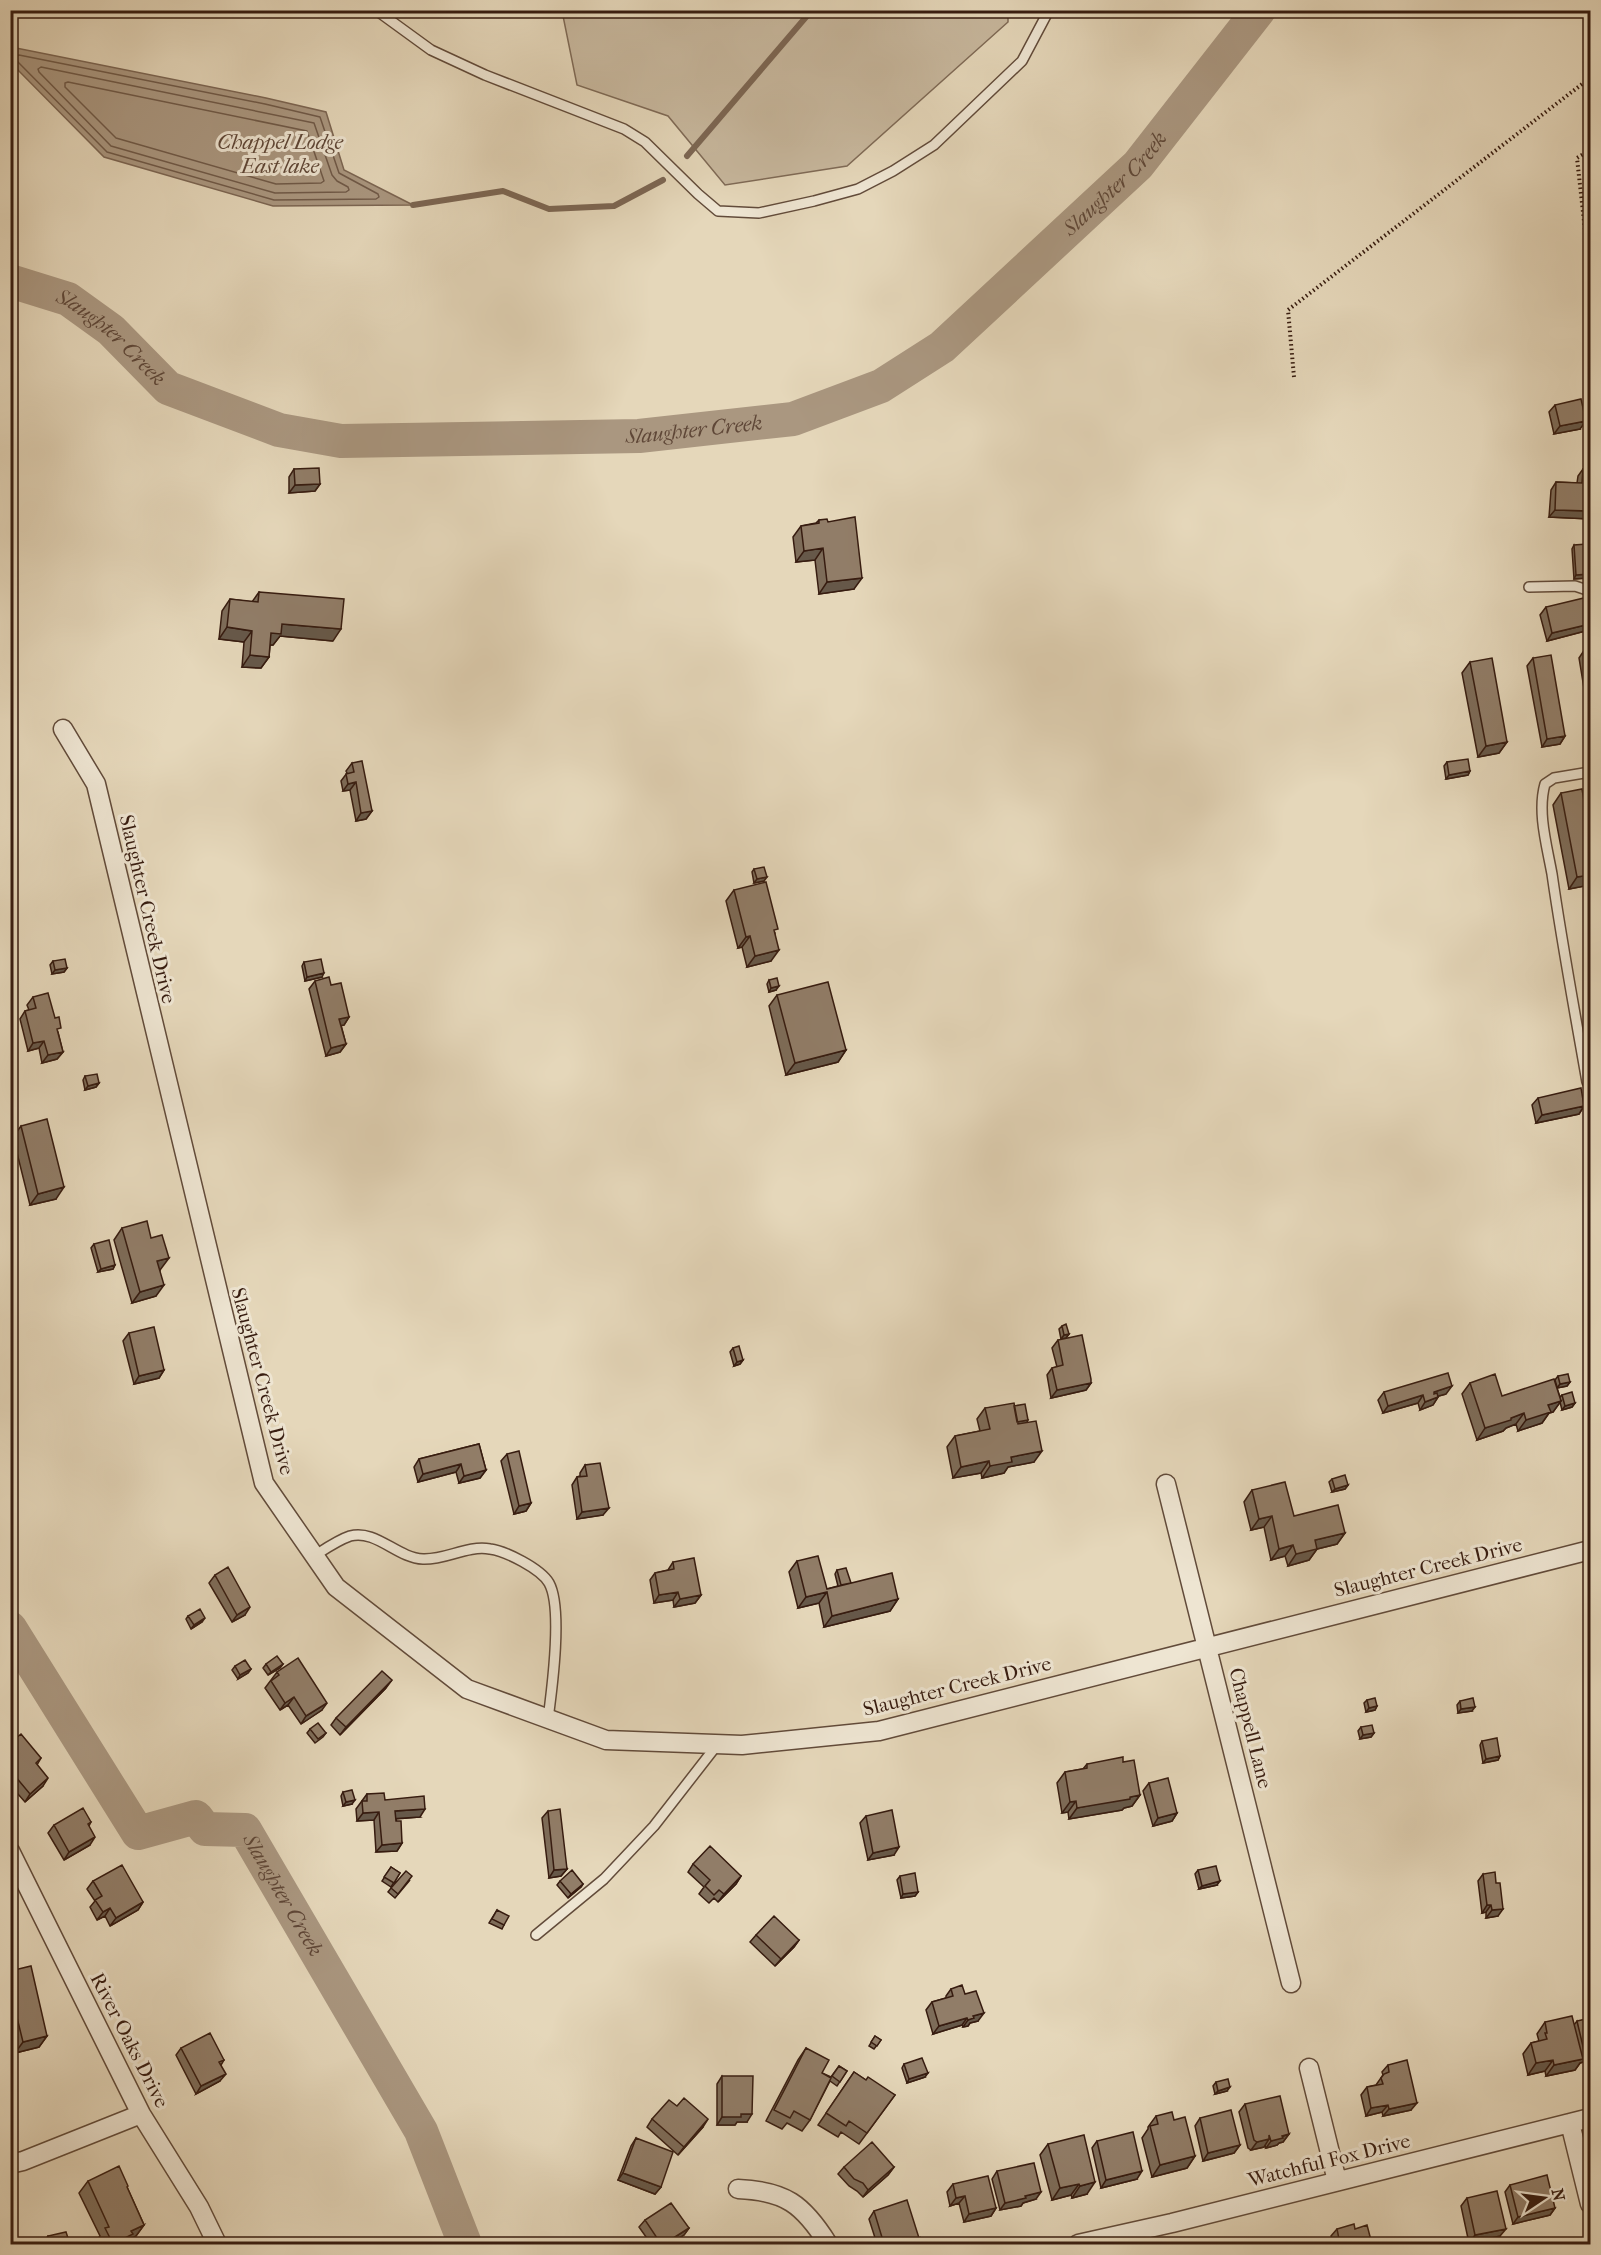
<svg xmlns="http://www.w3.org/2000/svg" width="1601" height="2255" font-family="'IM FELL French Canon',serif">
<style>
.green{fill:#c7b79d;stroke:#7f6a56;stroke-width:1.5}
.water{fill:#aa9780;stroke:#7c6653;stroke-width:1.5}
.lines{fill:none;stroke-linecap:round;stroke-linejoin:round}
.shore{stroke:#705a48;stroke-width:1.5}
.stream{stroke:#7c6653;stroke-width:6}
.river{stroke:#aa9780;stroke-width:34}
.lane-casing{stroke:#624b3a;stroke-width:12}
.street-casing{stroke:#624b3a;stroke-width:21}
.path{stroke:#371c10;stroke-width:4;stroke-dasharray:1.5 3;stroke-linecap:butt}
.lane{stroke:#eee5d2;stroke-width:9}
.street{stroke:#eee5d2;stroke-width:18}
.wall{fill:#7d6c59;stroke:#371c10;stroke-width:1.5}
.shaded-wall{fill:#665849;stroke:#371c10;stroke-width:1.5}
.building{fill:#917d68;stroke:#371c10;stroke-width:1.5}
.labels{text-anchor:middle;stroke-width:6;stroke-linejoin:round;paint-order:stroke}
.street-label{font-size:20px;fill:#371c10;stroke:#eee5d2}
.water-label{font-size:21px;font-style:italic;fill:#5f4737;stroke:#eee5d2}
</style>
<rect width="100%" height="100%" fill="#e5d7ba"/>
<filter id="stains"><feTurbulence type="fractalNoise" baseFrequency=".00333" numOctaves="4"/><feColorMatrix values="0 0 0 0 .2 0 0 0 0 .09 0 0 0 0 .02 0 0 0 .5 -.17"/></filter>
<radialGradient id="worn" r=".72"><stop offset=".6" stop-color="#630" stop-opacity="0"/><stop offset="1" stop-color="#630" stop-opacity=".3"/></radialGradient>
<!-- green -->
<path class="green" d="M562 11 1008 10V22L847 166 725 185 668 116 577 85Z"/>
<!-- water -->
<path class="water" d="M11 47 266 98 326 112 344 170 413 205 273 206 104 157 11 63Z"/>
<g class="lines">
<!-- shore -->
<path class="shore" d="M19 55 265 104 320 117 339 173 378 194 379 197 376 199 274 200 107 152 16 60 15 57Z
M41 67 314 123 332 175 337 181 348 187 349 190 346 192 275 193 111 146 39 72 38 69Z
M68 82 307 131 324 181 321 183 276 184 116 138 65 87V83Z"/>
<!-- stream -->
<path class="stream" d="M687 156 812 10
M413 205 503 191 549 209 614 206 663 180"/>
<!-- river -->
<g class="river">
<path id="s1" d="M10 281 68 299 111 330 168 388 279 430 341 441 639 436 793 419 881 386 942 347 1138 165 1259 10"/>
<path id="s2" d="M10 1628 138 1833 196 1817 205 1829 245 1830 421 2131 465 2244"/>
</g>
<!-- lane casing -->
<g class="lane-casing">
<path id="lane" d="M376 10 431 50 485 75 624 129 645 142 698 194 718 211 759 213 814 201 858 189 893 171 934 145 1022 61 1049 10
M1529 587 1575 586 1590 591
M1587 1082C1575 1013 1562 944 1552 874 1547 846 1537 812 1545 784L1554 778 1590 772
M314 1556C325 1549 338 1540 350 1536 376 1529 397 1558 423 1559 446 1560 467 1545 490 1549 506 1551 541 1569 549 1583 563 1608 552 1689 548 1719
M536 1935 604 1879 654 1826 717 1745"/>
</g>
<!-- street casing -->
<g class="street-casing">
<path id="street" d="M63 729 96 784 264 1483 336 1587 467 1689 606 1740 742 1745 879 1731 1590 1550
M1166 1484 1291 1983
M10 1851 141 2114 199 2207 217 2244
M1309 2068 1337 2181
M1570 2123 1590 2204
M10 2164 23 2161 141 2114
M738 2189C785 2191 803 2204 828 2244
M1078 2244 1172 2223 1590 2118"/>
</g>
<!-- path -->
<path class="path" d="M1590 150 1577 158 1585 230 1590 240
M1294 377 1288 310 1590 78"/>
<!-- lane -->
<use href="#lane" class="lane"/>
<!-- street -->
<use href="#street" class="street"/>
</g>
<!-- wall -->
<path class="wall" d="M1555 405 1580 429 1554 434 1549 412Z
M294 469 320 484 315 491 289 493V477Z
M1583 469H1590V519L1549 517 1551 490 1556 482 1577 483 1578 476Z
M819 520 854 589 819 594 815 560 796 562 793 537 801 526 816 523Z
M1574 545 1587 578 1574 579 1572 549Z
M259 592 333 641 280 636 273 645H270L269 657 261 668 242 667 244 642 219 639 222 611 230 599 252 602Z
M1546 607 1589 630 1547 641 1540 615Z
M1587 646H1590V725L1579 658Z
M1533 658 1565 736 1560 744 1542 747 1527 666Z
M1470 662 1507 742 1499 753 1478 757 1462 673Z
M1447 762 1470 771 1468 775 1446 779 1444 766Z
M352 763 372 811 366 819 356 821 350 790 343 791 341 781 347 773 346 771Z
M1590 787V885L1569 889 1553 805 1561 793 1583 792 1585 788Z
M754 869 764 881 754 883 752 872Z
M734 890 775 933 771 961 747 967 742 947 738 948 726 901Z
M53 961 67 968 64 972 52 974 50 965Z
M304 962 322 977 305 981 302 966Z
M769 980 776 990 769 992 767 984Z
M315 981 331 985 349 1017 344 1025H341L346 1044 340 1052 326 1056 309 989Z
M777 995 846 1050 838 1062 786 1075 769 1006Z
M33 997 58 1032 63 1052 57 1059 42 1063 39 1048 28 1051 20 1019 25 1011 29 1010 27 1005Z
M85 1076 99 1083 96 1087 85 1090 83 1080Z
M1538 1098 1584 1106 1579 1114 1536 1123 1532 1105Z
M21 1126 56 1199 30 1205 13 1137Z
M122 1228 160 1270 156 1296 132 1303 114 1240Z
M94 1244 115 1265 113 1269 98 1272 91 1248Z
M1062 1326 1069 1334 1066 1338 1061 1339 1059 1329Z
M129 1333 164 1370 159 1378 134 1384 123 1341Z
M1058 1340 1091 1383 1086 1390 1051 1398 1047 1375 1052 1368 1057 1367 1052 1348Z
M733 1348 743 1360 740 1364 734 1366 730 1352Z
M1558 1376 1570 1382 1567 1386 1557 1388 1560 1397 1562 1395 1575 1403 1572 1407 1562 1410 1560 1402 1553 1412 1549 1413 1542 1423 1518 1431 1516 1424 1506 1428 1503 1431 1477 1440 1462 1394 1470 1383 1502 1396 1557 1387 1555 1380Z
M1384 1392 1446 1394 1438 1396V1397L1433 1405 1420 1410 1418 1403 1383 1413 1378 1400Z
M1014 1406 1026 1423 1034 1462 1008 1467 1004 1473 982 1478 981 1473 953 1478 947 1447 955 1436 980 1431 977 1419 985 1408Z
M479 1444 486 1470 480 1478 459 1483 456 1472 418 1482 414 1467 419 1459Z
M507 1454 531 1503 526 1511 514 1514 501 1461Z
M585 1465 603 1515 577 1519 572 1485 577 1477 580 1476V1473Z
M1332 1479 1348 1485 1345 1489 1332 1492 1329 1482Z
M1252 1490 1294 1516 1345 1533 1337 1544 1317 1549 1309 1560 1288 1566 1285 1556 1271 1560 1264 1527 1251 1530 1244 1502Z
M797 1561 827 1589 838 1586 835 1574 837 1570 851 1583 898 1599 890 1611 824 1627 819 1603 798 1608 789 1572Z
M673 1562 701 1595 695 1603 674 1607 673 1600 654 1603 650 1580 655 1573 668 1570Z
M215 1575 245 1615 232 1622 209 1583Z
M188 1616 202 1622 191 1629 186 1619Z
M266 1664H283L280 1668 268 1675 263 1668Z
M235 1666 251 1669 248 1673 238 1679 232 1670Z
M277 1672 322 1710 301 1724 288 1705 280 1710 265 1688Z
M386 1688 340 1735 331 1725 336 1718Z
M1367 1700 1377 1706 1375 1710 1366 1712 1364 1703Z
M1460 1701 1472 1711 1458 1713 1457 1705Z
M1361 1727 1374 1733 1371 1737 1360 1739 1358 1731Z
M310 1729 326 1733 323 1737 315 1743 307 1733Z
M1482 1741 1500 1756 1498 1760 1483 1763 1480 1745Z
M10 1743 41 1758 37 1765 43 1786 25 1802 10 1785Z
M1123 1762 1140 1795 1132 1806 1124 1808 1122 1810 1069 1819 1068 1812 1062 1813 1057 1783 1065 1772 1083 1769 1087 1764Z
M1149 1783 1177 1813 1172 1821 1153 1826 1143 1791Z
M343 1792 352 1804 343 1806 341 1796Z
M367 1794 385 1800 420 1817 396 1819 402 1843 397 1851 376 1852 374 1820 357 1821 356 1809Z
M548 1811 567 1869 561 1876 549 1878 542 1818Z
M866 1816 894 1855 868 1860 860 1823Z
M91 1822 89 1826 90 1845 64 1860 48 1833 54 1825Z
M693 1864 741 1876 736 1884 718 1902 714 1898 709 1903 699 1894 704 1887 688 1872Z
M391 1867 400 1873 391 1887 382 1881Z
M1198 1870 1217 1885 1199 1889 1195 1874Z
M1483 1874 1498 1916 1486 1918V1912L1482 1913 1478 1881Z
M900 1876 918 1892 915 1896 901 1898 897 1880Z
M410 1880 395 1898 388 1892 391 1888Z
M93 1881 143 1902 138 1910 110 1926 105 1916 97 1920 90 1907 95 1901 87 1889Z
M560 1881 583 1884 581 1887 568 1898 557 1885Z
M497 1910 504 1925 502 1929 489 1923Z
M756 1935 799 1940 794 1947 775 1966 750 1942Z
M10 1971 47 2036 39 2047 15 2053 10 2035Z
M951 1989 965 1994 978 2021 970 2023 968 2026 963 2027 962 2025 933 2034 926 2010 932 2002 946 1998V1996Z
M1577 2021 1590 2060 1580 2063 1575 2070 1546 2076 1545 2071 1528 2075 1523 2054 1531 2043 1539 2041 1537 2034 1545 2022 1574 2025Z
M875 2036 881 2040 874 2049 869 2046Z
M181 2048 224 2060 221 2065 220 2081 196 2094 176 2055Z
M806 2048 822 2073 831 2077 839 2066 847 2071 837 2086 830 2081 810 2120 802 2131 787 2123 782 2129 766 2121 798 2060Z
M904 2064 925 2077 907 2083 902 2068Z
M1388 2065 1411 2110 1383 2116 1382 2112 1366 2116 1361 2095 1367 2087 1376 2085 1383 2075 1382 2072Z
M854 2072 866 2080 895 2095 859 2144 841 2132 838 2137 818 2125Z
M722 2076 747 2122H737L735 2125H717V2084Z
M1216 2082 1227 2091 1215 2094 1213 2086Z
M1245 2104 1289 2134 1283 2142 1279 2143 1277 2145 1266 2148 1265 2145 1264 2147 1251 2150 1248 2148 1239 2112Z
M677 2106 703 2127 678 2155 647 2127 652 2119Z
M1156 2116 1174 2120 1195 2156 1187 2168 1152 2177 1142 2138 1148 2129V2127Z
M1200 2118 1240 2145 1234 2153 1203 2161 1195 2126Z
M636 2138 661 2187 655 2194 618 2180 631 2146Z
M1097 2141 1137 2179 1101 2188 1092 2148Z
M1048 2144 1087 2194 1072 2198 1071 2195 1052 2200 1040 2155Z
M844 2167H894L888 2175 863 2197 857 2191 849 2186 838 2174Z
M997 2171 1036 2199 1023 2203 1021 2206 1000 2210 992 2179Z
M88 2181 127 2187 144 2225 136 2236 129 2240 125 2244H100L97 2240 100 2236 79 2193Z
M953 2184 996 2208 991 2216 964 2222 959 2203 950 2206 947 2192Z
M1510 2185 1555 2208 1550 2215 1513 2224 1505 2192Z
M1467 2198 1500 2236 1469 2243 1461 2206Z
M874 2211 919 2238 914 2244H877L869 2219Z
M645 2220 689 2228 684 2235 670 2244H651L639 2227Z
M1337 2229H1355L1372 2244H1333L1331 2236Z
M48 2236 70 2244H42Z"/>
<!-- shaded-wall -->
<path class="shaded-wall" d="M1586 421 1580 429 1554 434 1560 426Z
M320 484 315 491 289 493 295 485Z
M1555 510 1590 511V519L1549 517Z
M823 548 815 560 796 562 804 551Z
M1589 574 1587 578 1574 579 1576 575Z
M862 578 854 589 819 594 827 582Z
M282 624 341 629 333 641 280 636 273 645H263L271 633Z
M1590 624V628L1589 630 1547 641 1552 633Z
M227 627 252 631 244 642 219 639Z
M250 655 269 657 261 668 242 667Z
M1565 736 1560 744 1542 747 1547 739Z
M1507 742 1499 753 1478 757 1486 746Z
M1470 771 1468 775 1446 779 1449 775Z
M356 782 350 790 343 791 348 784Z
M372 811 366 819 356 821 361 813Z
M1590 875V885L1569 889 1577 877Z
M767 877 764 881 754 883 757 879Z
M750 936 742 947 738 948 746 937Z
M779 950 771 961 747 967 755 956Z
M67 968 64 972 52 974 55 970Z
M324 973 322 977 305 981 307 977Z
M779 986 776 990 769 992 771 988Z
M349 1017 344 1025 334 1027 339 1019Z
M44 1041 39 1048 28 1051 33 1043Z
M346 1044 340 1052 326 1056 331 1048Z
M846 1050 838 1062 786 1075 795 1063Z
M63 1052 57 1059 42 1063 48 1055Z
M99 1083 96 1087 85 1090 88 1086Z
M1584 1106 1579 1114 1536 1123 1542 1115Z
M64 1187 56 1199 30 1205 38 1194Z
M169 1258 160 1270 149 1273 157 1261Z
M115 1265 113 1269 98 1272 101 1269Z
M164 1285 156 1296 132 1303 140 1292Z
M1069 1334 1066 1338 1061 1339 1064 1335Z
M743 1360 740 1364 734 1366 737 1362Z
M164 1370 159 1378 134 1384 139 1376Z
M1570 1382 1567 1386 1557 1388 1560 1384Z
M1091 1383 1086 1390 1051 1398 1057 1390Z
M1452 1386 1446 1394 1428 1399 1434 1392Z
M1423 1395 1418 1403 1383 1413 1388 1406Z
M1438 1397 1433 1405 1420 1410 1425 1402Z
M1561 1401 1553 1412 1549 1413 1542 1423 1518 1431 1526 1420 1548 1405Z
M1575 1403 1572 1407 1562 1410 1565 1406Z
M1524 1413 1516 1424 1506 1428 1503 1431 1477 1440 1485 1428Z
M1028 1420 1026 1424 1013 1426 1016 1422Z
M1042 1451 1034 1462 1008 1467 1004 1473 982 1478 990 1466 1011 1457Z
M989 1461 981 1473 953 1478 961 1467Z
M461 1464 456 1472 418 1482 423 1474Z
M486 1470 480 1478 459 1483 464 1476Z
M1348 1485 1345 1489 1332 1492 1335 1489Z
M531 1503 526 1511 514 1514 519 1506Z
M609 1508 603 1515 577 1519 582 1512Z
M1272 1516 1264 1527 1251 1530 1259 1519Z
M1345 1533 1337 1544 1317 1549 1309 1560 1288 1566 1296 1554 1315 1540Z
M1293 1545 1285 1556 1271 1560 1279 1549Z
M678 1592 673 1600 654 1603 659 1595Z
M827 1592 819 1603 798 1608 806 1597Z
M701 1595 695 1603 674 1607 680 1599Z
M898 1599 890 1611 824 1627 832 1616Z
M250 1607 245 1615 232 1622 237 1615Z
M205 1618 202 1622 191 1629 194 1625Z
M283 1664 280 1668 268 1675 271 1672Z
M251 1669 248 1673 238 1679 240 1675Z
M392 1680 386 1688 340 1735 346 1727Z
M294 1697 288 1705 280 1710 285 1703Z
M327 1703 322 1710 301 1724 306 1716Z
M1377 1706 1375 1710 1366 1712 1369 1708Z
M1475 1707 1472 1711 1458 1713 1461 1709Z
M1374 1733 1371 1737 1360 1739 1363 1735Z
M1500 1756 1498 1760 1483 1763 1486 1759Z
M48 1778 43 1786 25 1802 30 1794Z
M1140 1795 1132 1806 1124 1808 1122 1810 1069 1819 1077 1808Z
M355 1800 352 1804 343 1806 346 1802Z
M1076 1801 1068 1812 1062 1813 1070 1802Z
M425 1809 420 1817 390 1819 395 1811Z
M379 1812 374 1820 357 1821 363 1813Z
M1177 1813 1172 1821 1153 1826 1158 1818Z
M95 1837 90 1845 64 1860 69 1852Z
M402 1843 397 1851 376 1852 382 1845Z
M899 1847 894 1855 868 1860 873 1853Z
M567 1869 561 1876 549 1878 554 1870Z
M741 1876 736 1884 718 1902 724 1894Z
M1220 1881 1217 1885 1199 1889 1202 1886Z
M583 1884 581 1887 568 1898 571 1894Z
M918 1892 915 1896 901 1898 903 1894Z
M143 1902 138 1910 110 1926 116 1918Z
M1487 1905H1491L1486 1912 1482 1913Z
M110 1908 105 1916 97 1920 103 1912Z
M1503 1909 1498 1916 1486 1918 1492 1910Z
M799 1940 794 1947 775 1966 781 1959Z
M984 2013 978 2021 970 2023 968 2026 963 2027 968 2020 973 2016Z
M967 2018 962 2025 933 2034 939 2026Z
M47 2036 39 2047 15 2053 23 2042Z
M1590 2054V2060L1580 2063 1575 2070 1546 2076 1554 2065 1583 2059 1585 2055Z
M1553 2060 1545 2071 1528 2075 1536 2063Z
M928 2073 925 2077 907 2083 909 2079Z
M226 2074 220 2081 196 2094 201 2086Z
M1230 2087 1227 2091 1215 2094 1218 2091Z
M1417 2103 1411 2110 1383 2116 1389 2109Z
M1388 2105 1382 2112 1366 2116 1371 2108Z
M741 2114H752L747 2122H737L735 2125H717L722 2117Z
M708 2119 703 2127 678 2155 684 2147Z
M1289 2134 1283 2142 1279 2143 1277 2145 1266 2148 1271 2141Z
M1269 2139 1264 2147 1251 2150 1257 2142Z
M1240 2145 1234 2153 1203 2161 1208 2153Z
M1195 2156 1187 2168 1152 2177 1160 2165Z
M894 2167 888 2175 863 2197 868 2190Z
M1142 2171 1137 2179 1101 2188 1106 2180Z
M623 2173 661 2187 655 2194 618 2180Z
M1095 2182 1087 2194 1072 2198 1080 2186Z
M1079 2184 1071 2195 1052 2200 1060 2188Z
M1041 2192 1036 2199 1023 2203 1021 2206 1000 2210 1005 2203 1025 2196Z
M965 2196 959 2203 950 2206 956 2198Z
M996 2208 991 2216 964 2222 969 2214Z
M1555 2208 1550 2215 1513 2224 1518 2217Z
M144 2225 136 2236 129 2240 125 2244H112L131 2231Z
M689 2228 684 2235 670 2244H664Z
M1506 2229 1500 2236 1469 2243 1475 2235Z
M919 2238 914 2244H899Z"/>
<!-- building -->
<path class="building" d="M1581 399 1586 421 1560 426 1555 405Z
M319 468 320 484 295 485 294 469Z
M1583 469H1590V511L1555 510 1556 482 1582 483Z
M855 517 862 578 827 582 823 548 804 551 801 526 819 523V520L827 519 828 522Z
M1587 544 1589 574 1576 575 1574 545Z
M259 592 344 599 341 629 282 624 281 634 271 633 269 657 250 655 252 631 227 627 230 599 258 602Z
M1588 597 1590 607V624L1552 633 1546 607Z
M1587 646H1590V667Z
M1551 655 1565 736 1547 739 1533 658Z
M1492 658 1507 742 1486 746 1470 662Z
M1468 759 1470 771 1449 775 1447 762Z
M362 761 372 811 361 813 356 782 348 784 346 774 354 772 352 763Z
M1590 787V815L1585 788Z
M1582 789 1590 835V875L1577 877 1561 793Z
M764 867 767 877 757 879 754 869Z
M766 882 778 929 774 930 779 950 755 956 750 936 746 937 734 890Z
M65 959 67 968 55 970 53 961Z
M321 959 324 973 307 977 304 962Z
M329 977 331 985 341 983 349 1017 339 1019 346 1044 331 1048 315 981Z
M777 978 779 986 771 988 769 980Z
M828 982 846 1050 795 1063 777 995Z
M48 993 55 1018 59 1017 61 1028 57 1029 63 1052 48 1055 44 1041 33 1043 25 1011 36 1008 33 997Z
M97 1074 99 1083 88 1086 85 1076Z
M1581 1088 1584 1106 1542 1115 1538 1098Z
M47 1119 64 1187 38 1194 21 1126Z
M147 1221 151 1238 162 1235 169 1258 157 1261 164 1285 140 1292 122 1228Z
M109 1240 115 1265 101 1269 94 1244Z
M1066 1324 1069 1334 1064 1335 1062 1326Z
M154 1327 164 1370 139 1376 129 1333Z
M1082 1335 1091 1379V1383L1057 1390 1052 1368 1063 1365 1058 1340Z
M739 1346 743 1360 737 1362 733 1348Z
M1448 1373 1452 1386 1434 1392V1394L1437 1393 1438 1397 1425 1402 1423 1395 1388 1406 1384 1392Z
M1495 1374 1502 1396 1554 1379 1561 1401 1548 1405 1551 1412 1526 1420 1524 1413 1511 1418V1420L1485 1428 1470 1383Z
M1568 1374 1570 1382 1560 1384 1558 1376Z
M1572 1392 1575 1403 1565 1406 1562 1395Z
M1014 1403 1018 1424 1036 1421 1042 1451 1011 1457 1012 1462 990 1466 989 1461 961 1467 955 1436 990 1429 985 1408Z
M1025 1404 1028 1420 1017 1422 1014 1406Z
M479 1444 486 1470 464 1476 461 1464 423 1474 419 1459Z
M519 1451 531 1503 519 1506 507 1454Z
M600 1463 609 1508 582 1512 577 1477 587 1476 585 1465Z
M1345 1475 1348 1485 1335 1489 1332 1479Z
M1285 1482 1294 1516 1338 1505 1345 1533 1315 1540 1317 1549 1296 1554 1293 1545 1279 1549 1272 1516 1259 1519 1252 1490Z
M818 1556 827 1589 892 1573 898 1599 832 1616 827 1592 806 1597 797 1561Z
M694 1558 701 1595 680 1599 678 1592 659 1595 655 1573 674 1569 673 1562Z
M228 1567 250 1607 237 1615 215 1575Z
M846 1568 851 1583 841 1585 837 1570Z
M200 1609 205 1618 194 1625 188 1616Z
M277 1656 283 1664 271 1672 266 1664Z
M298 1658 327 1703 306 1716 294 1697 285 1703 271 1681 279 1675 277 1672Z
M245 1660 251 1669 240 1675 235 1666Z
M382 1671 392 1680 346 1727 336 1718Z
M1375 1698 1377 1706 1369 1708 1367 1700Z
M1473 1698 1475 1707 1461 1709 1460 1701Z
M318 1723 326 1733 318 1739 310 1729Z
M1372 1725 1374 1733 1363 1735 1361 1727Z
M21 1734 41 1758 36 1763 48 1778 30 1794 10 1770V1743Z
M1497 1738 1500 1756 1486 1759 1482 1741Z
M1123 1757V1762L1134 1760 1140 1795 1130 1797V1799L1077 1808 1076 1801 1070 1802 1065 1772 1087 1768V1764Z
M1168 1778 1177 1813 1158 1818 1149 1783Z
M352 1790 355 1800 346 1802 343 1792Z
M384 1793 385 1800 424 1796 425 1809 395 1811 396 1821H401L402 1843 382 1845 379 1812 363 1813 362 1801H367V1794Z
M83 1808 91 1822 88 1824 95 1837 69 1852 54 1825Z
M560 1809 567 1869 554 1870 548 1811Z
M892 1810 899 1847 873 1853 866 1816Z
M710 1846 741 1876 724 1894 719 1890 714 1895 705 1886 710 1880 693 1864Z
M122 1865 143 1902 116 1918 110 1908 103 1912 95 1900 102 1896 93 1881Z
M1216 1866 1220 1881 1202 1886 1198 1870Z
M391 1867 400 1873 394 1883 384 1877Z
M572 1870 583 1884 571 1894 560 1881Z
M406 1871 412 1876 398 1894 391 1888Z
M1495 1872 1496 1883H1500L1503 1909 1492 1910 1491 1905H1487L1483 1874Z
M915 1873 918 1892 903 1894 900 1876Z
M497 1910 509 1916 504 1925 492 1919Z
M774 1916 799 1940 781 1959 756 1935Z
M31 1966 47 2036 23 2042 10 1989V1971Z
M962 1985 965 1994 976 1991 984 2013 973 2016 974 2018 968 2020 967 2018 939 2026 932 2002 953 1996 951 1989Z
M1572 2016 1583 2059 1554 2065 1553 2060 1536 2063 1531 2043 1547 2039 1545 2033H1547L1545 2022Z
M1590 2018V2054L1585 2055 1577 2021Z
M210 2033 224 2060 219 2062 226 2074 201 2086 181 2048Z
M875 2036 881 2040 877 2046 871 2042Z
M806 2048 829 2060 822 2073 831 2078 810 2120 794 2111 790 2118 774 2110Z
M922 2058 928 2073 909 2079 904 2064Z
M1407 2060 1417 2103 1389 2109 1388 2105 1371 2108 1367 2087 1383 2084 1381 2078 1384 2074 1389 2072 1388 2065Z
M839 2066 847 2071 840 2082 832 2076Z
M854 2072 866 2080 868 2077 895 2095 867 2133 849 2121 846 2126 826 2113Z
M722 2076H753L752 2114H741V2117H722Z
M1228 2079 1230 2087 1218 2091 1216 2082Z
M1280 2096 1289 2134 1282 2136 1283 2138 1271 2141 1269 2135V2139L1257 2142 1254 2140 1245 2104Z
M684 2098 708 2119 684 2147 652 2119 669 2100 677 2106Z
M1231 2110 1240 2145 1208 2153 1200 2118Z
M1172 2112 1174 2120 1185 2117 1195 2156 1160 2165 1150 2126 1158 2124 1156 2116Z
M1133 2132 1142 2171 1106 2180 1097 2141Z
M1084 2135 1095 2182 1080 2186 1079 2184 1060 2188 1048 2144Z
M636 2138 673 2152 661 2187 623 2173Z
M872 2142 894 2167 868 2190 863 2183 854 2179 844 2167Z
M1034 2163 1041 2192 1025 2196 1026 2198 1005 2203 997 2171Z
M119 2166 128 2186 127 2187 144 2225 131 2231 133 2234 113 2244 105 2228 109 2227 88 2181Z
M1547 2175 1555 2208 1518 2217 1510 2185Z
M988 2176 996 2208 969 2214 965 2196 956 2198 953 2184Z
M1497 2191 1506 2229 1475 2235 1467 2198Z
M907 2200 919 2238 899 2244H884L874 2211Z
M671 2203 689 2228 664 2244H661L645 2220Z
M1354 2224 1355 2229 1367 2225 1372 2244H1340L1337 2229Z
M66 2232 70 2244H50L48 2236Z"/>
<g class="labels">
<!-- street labels -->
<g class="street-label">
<text transform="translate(148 909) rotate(77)" y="7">Slaughter Creek Drive</text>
<text transform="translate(263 1381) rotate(75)" y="7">Slaughter Creek Drive</text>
<text transform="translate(1428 1567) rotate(-14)" y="7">Slaughter Creek Drive</text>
<text transform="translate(957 1686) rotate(-14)" y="7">Slaughter Creek Drive</text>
<text transform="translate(1251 1728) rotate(76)" y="7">Chappell Lane</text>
<text transform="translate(130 2040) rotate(63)" y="7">River Oaks Drive</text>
<text transform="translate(1329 2160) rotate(-14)" y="7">Watchful Fox Drive</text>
</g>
<!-- water labels -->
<g class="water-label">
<text x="280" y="149">Chappel Lodge<tspan x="280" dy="24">East lake</tspan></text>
<text dy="7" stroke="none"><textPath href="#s1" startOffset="1234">Slaughter Creek</textPath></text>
<text dy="7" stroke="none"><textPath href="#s1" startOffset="118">Slaughter Creek</textPath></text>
<text dy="7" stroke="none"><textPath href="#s1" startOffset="730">Slaughter Creek</textPath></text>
<text dy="7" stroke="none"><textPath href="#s2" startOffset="432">Slaughter Creek</textPath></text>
</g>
</g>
<!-- margin -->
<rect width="1601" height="2255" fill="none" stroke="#e5d7ba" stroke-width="36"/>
<rect x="12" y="12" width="1577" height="2231" fill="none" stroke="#371c10" stroke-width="3"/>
<rect x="18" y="18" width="1565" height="2219" fill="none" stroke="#371c10" stroke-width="1.5"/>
<!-- north arrow -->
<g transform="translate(1544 2198) rotate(77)" stroke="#eee5d2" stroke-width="4.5" paint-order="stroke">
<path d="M0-4.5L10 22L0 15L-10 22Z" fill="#371c10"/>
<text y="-9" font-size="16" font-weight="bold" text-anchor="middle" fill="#371c10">N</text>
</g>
<rect width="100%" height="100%" filter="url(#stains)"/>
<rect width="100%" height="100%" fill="url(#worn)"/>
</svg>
